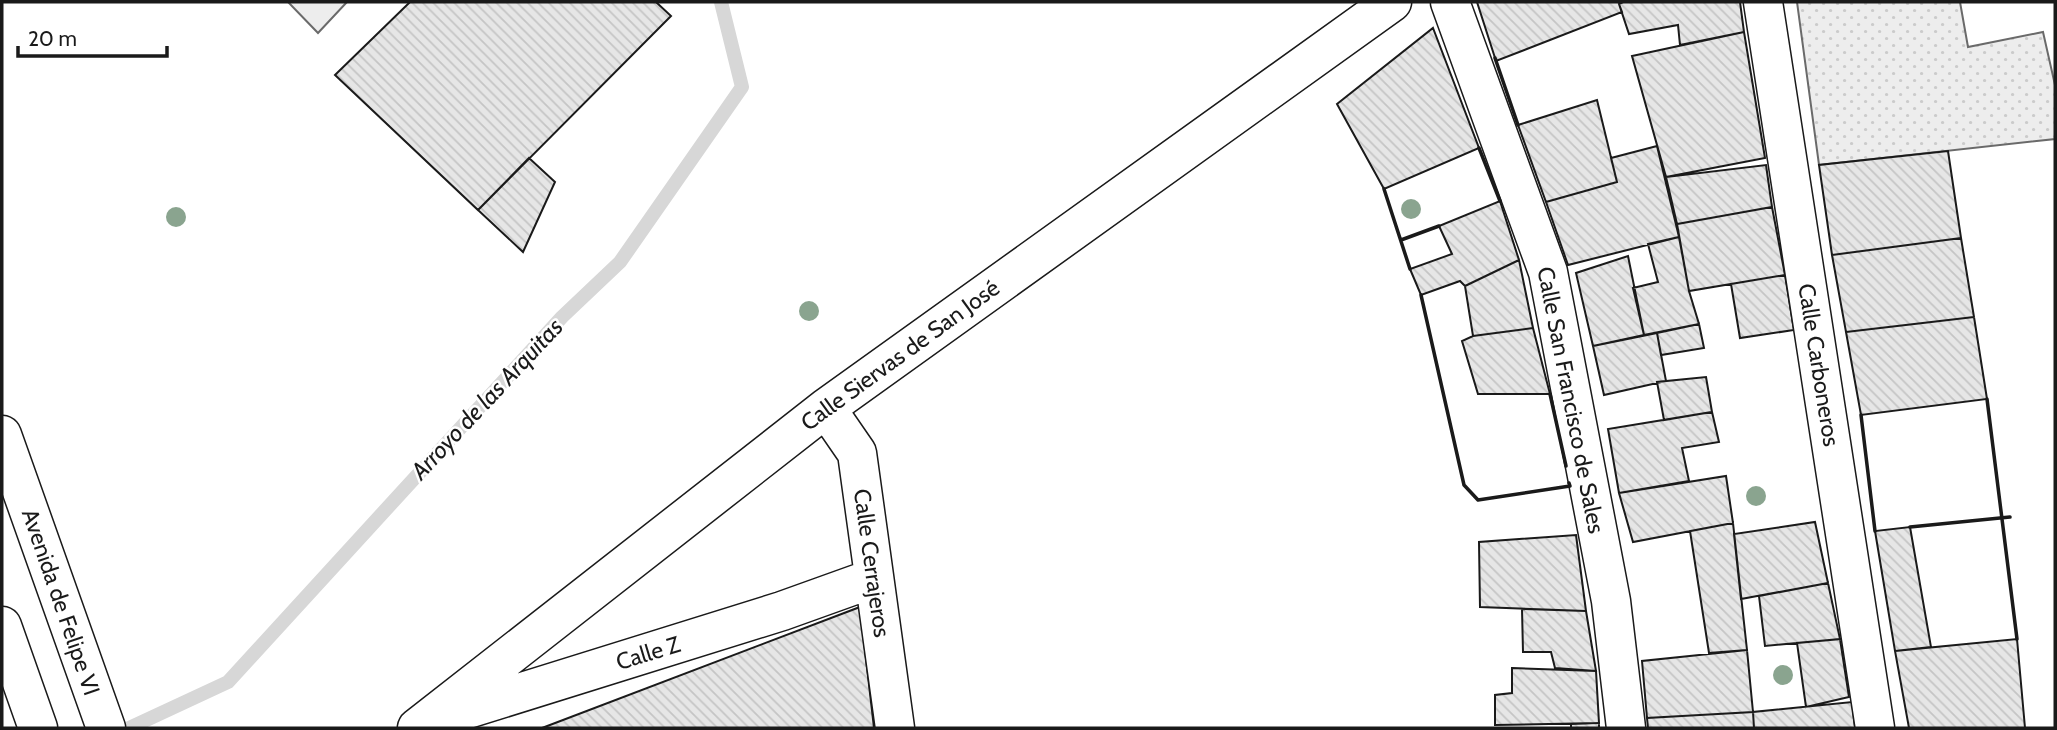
<svg xmlns="http://www.w3.org/2000/svg" width="2057" height="730" font-family="Cabin,sans-serif">
<style>
.garden{fill:url(#garden-dots);stroke:#6a6a6a;stroke-width:2}
.built{fill:#ededed;stroke:#6a6a6a;stroke-width:2}
.lines{fill:none;stroke-linecap:round;stroke-linejoin:round}
.stream{stroke:#d7d7d7;stroke-width:14}
.building{fill:url(#building-back-hatch);stroke:#1a1a1a;stroke-width:2}
.street-casing{stroke:#1a1a1a;stroke-width:41}
.highway-casing{stroke:#1a1a1a;stroke-width:41}
.street{stroke:#fff;stroke-width:38}
.highway{stroke:#fff;stroke-width:38}
.wall{stroke:#1a1a1a;stroke-width:3.5}
.tree{fill:#8aa48f}
.labels{text-anchor:middle;stroke-width:5;stroke-linejoin:round;paint-order:stroke}
.street-label{font-size:23px;fill:#1a1a1a;stroke:#fff}
.water-label{font-size:24px;font-style:italic;fill:#1a1a1a;stroke:#fff}
</style>
<defs>
<pattern id="garden-dots" width="8" height="8" patternUnits="userSpaceOnUse" patternTransform="scale(1.75)"><rect width="8" height="8" fill="#ededed"/><path d="M2 2h.1M6 6h.1" fill="none" stroke="#cbcbcb" stroke-width="1.8" stroke-linecap="round"/></pattern>
<pattern id="building-back-hatch" width="6" height="6" patternUnits="userSpaceOnUse" patternTransform="scale(1.75)"><rect width="6" height="6" fill="#e6e6e6"/><path d="M-1 5l2 2M0 0l6 6M5-1l2 2" fill="none" stroke="#c5c5c5"/></pattern>
</defs>
<rect width="100%" height="100%" fill="#fff"/>
<!-- garden -->
<path class="garden" d="M1797 2H1960L1968 47 2043 32 2055 85V139L1819 165Z"/>
<!-- built -->
<path class="built" d="M288 2H347L318 33Z"/>
<g class="lines">
<!-- stream -->
<path class="stream" d="M129 728 228 682 562 317 620 262 742 87 721 2"/>
</g>
<!-- building -->
<path class="building" d="M410 2H656L671 16 478 210 335 75Z
M1477 2H1623L1619 4 1622 12 1496 61Z
M1623 2H1740L1744 32 1680 45 1678 25 1629 34 1619 4Z
M1433 28 1479 148 1384 189 1337 104Z
M1744 32 1765 158 1666 177 1632 56Z
M1597 100 1617 182 1546 202 1518 125Z
M1657 146 1679 237 1568 265 1546 202 1617 182 1611 158Z
M1948 151 1961 238 1832 255 1819 165Z
M529 158 555 182 523 252 478 210Z
M1766 165 1772 207 1677 224 1666 177Z
M1500 201 1519 260 1465 286 1460 281 1421 295 1410 269 1452 254 1439 226Z
M1772 207 1785 275 1689 291 1677 224Z
M1679 237 1689 291 1699 324 1644 335 1633 288 1658 282 1648 244Z
M1961 238 1974 317 1846 332 1832 255Z
M1628 256 1644 335 1593 346 1576 273Z
M1519 260 1533 328 1473 336 1465 286Z
M1785 275 1794 330 1740 338 1731 284Z
M1974 317 1987 399 1861 415 1846 332Z
M1699 324 1704 348 1661 355 1657 333Z
M1533 328 1550 394H1478L1462 341 1473 336Z
M1657 333 1666 381 1604 395 1593 346Z
M1706 377 1712 412 1664 420 1657 382Z
M1712 412 1719 442 1682 448 1689 481 1619 493 1608 429Z
M1726 476 1733 523 1633 542 1619 493Z
M1815 522 1828 583 1741 599 1734 534Z
M1733 523 1747 650 1709 653 1690 531Z
M1910 527 1931 647 1895 651 1875 531Z
M1576 535 1586 611 1480 607 1479 542Z
M1828 583 1840 639 1765 646 1759 596Z
M860 607 874 728H542Z
M1522 609 1586 611 1596 671 1555 668 1551 652H1523Z
M1840 639 1849 697 1806 707 1797 643Z
M2017 639 2025 728H1909L1895 651Z
M1747 650 1753 712 1647 718 1642 661Z
M1512 668 1596 671 1599 723 1495 725V695L1512 693Z
M1852 702 1855 728H1754L1753 712Z
M1753 712 1754 728H1648L1647 718Z
M1599 723V728H1571V724Z"/>
<g class="lines">
<!-- street casing -->
<g class="street-casing">
<path id="street" d="M1450 2 1548 272 1611 601 1626 728
M1763 2 1875 728
M826 408 857 453 895 728
M442 717 782 611 874 578
M417 728 826 408 1392 2"/>
</g>
<!-- highway casing -->
<g class="highway-casing">
<path id="highway" d="M2 435 106 728
M2 626 38 728"/>
</g>
<!-- street -->
<use href="#street" class="street"/>
<!-- highway -->
<use href="#highway" class="highway"/>
<!-- wall -->
<path class="wall" d="M1495 58 1518 125
M1479 148 1500 201
M1384 189 1410 269
M1401 240 1439 226
M1421 295 1464 485 1478 500 1570 486 1569 483
M1550 394 1566 466
M1987 399 2017 639
M1861 415 1875 531
M1910 527 2010 517"/>
</g>
<!-- trees -->
<g class="tree">
<circle cx="1411" cy="209" r="10"/>
<circle cx="176" cy="217" r="10"/>
<circle cx="809" cy="311" r="10"/>
<circle cx="1756" cy="496" r="10"/>
<circle cx="1783" cy="675" r="10"/>
</g>
<g class="labels">
<!-- street labels -->
<g class="street-label">
<text transform="translate(900 355) rotate(-36)" y="8">Calle Siervas de San José</text>
<text transform="translate(1819 365) rotate(81)" y="8">Calle Carboneros</text>
<text transform="translate(1571 400) rotate(79)" y="8">Calle San Francisco de Sales</text>
<text transform="translate(872 563) rotate(82)" y="8">Calle Cerrajeros</text>
<text transform="translate(61 602) rotate(71)" y="8">Avenida de Felipe VI</text>
<text transform="translate(648 653) rotate(-17)" y="8">Calle Z</text>
</g>
<!-- water labels -->
<g class="water-label">
<text transform="translate(487 399) rotate(-47)" y="8">Arroyo de las Arquitas</text>
</g>
</g>
<!-- border -->
<rect width="2057" height="730" fill="none" stroke="#1a1a1a" stroke-width="7"/>
<!-- scale -->
<path d="M18 46v10h149v-10" fill="none" stroke="#1a1a1a" stroke-width="3.5"/>
<text x="28" y="46" font-size="21" fill="#1a1a1a" stroke="#ffffff" stroke-width="5" paint-order="stroke">20 m</text>
</svg>
